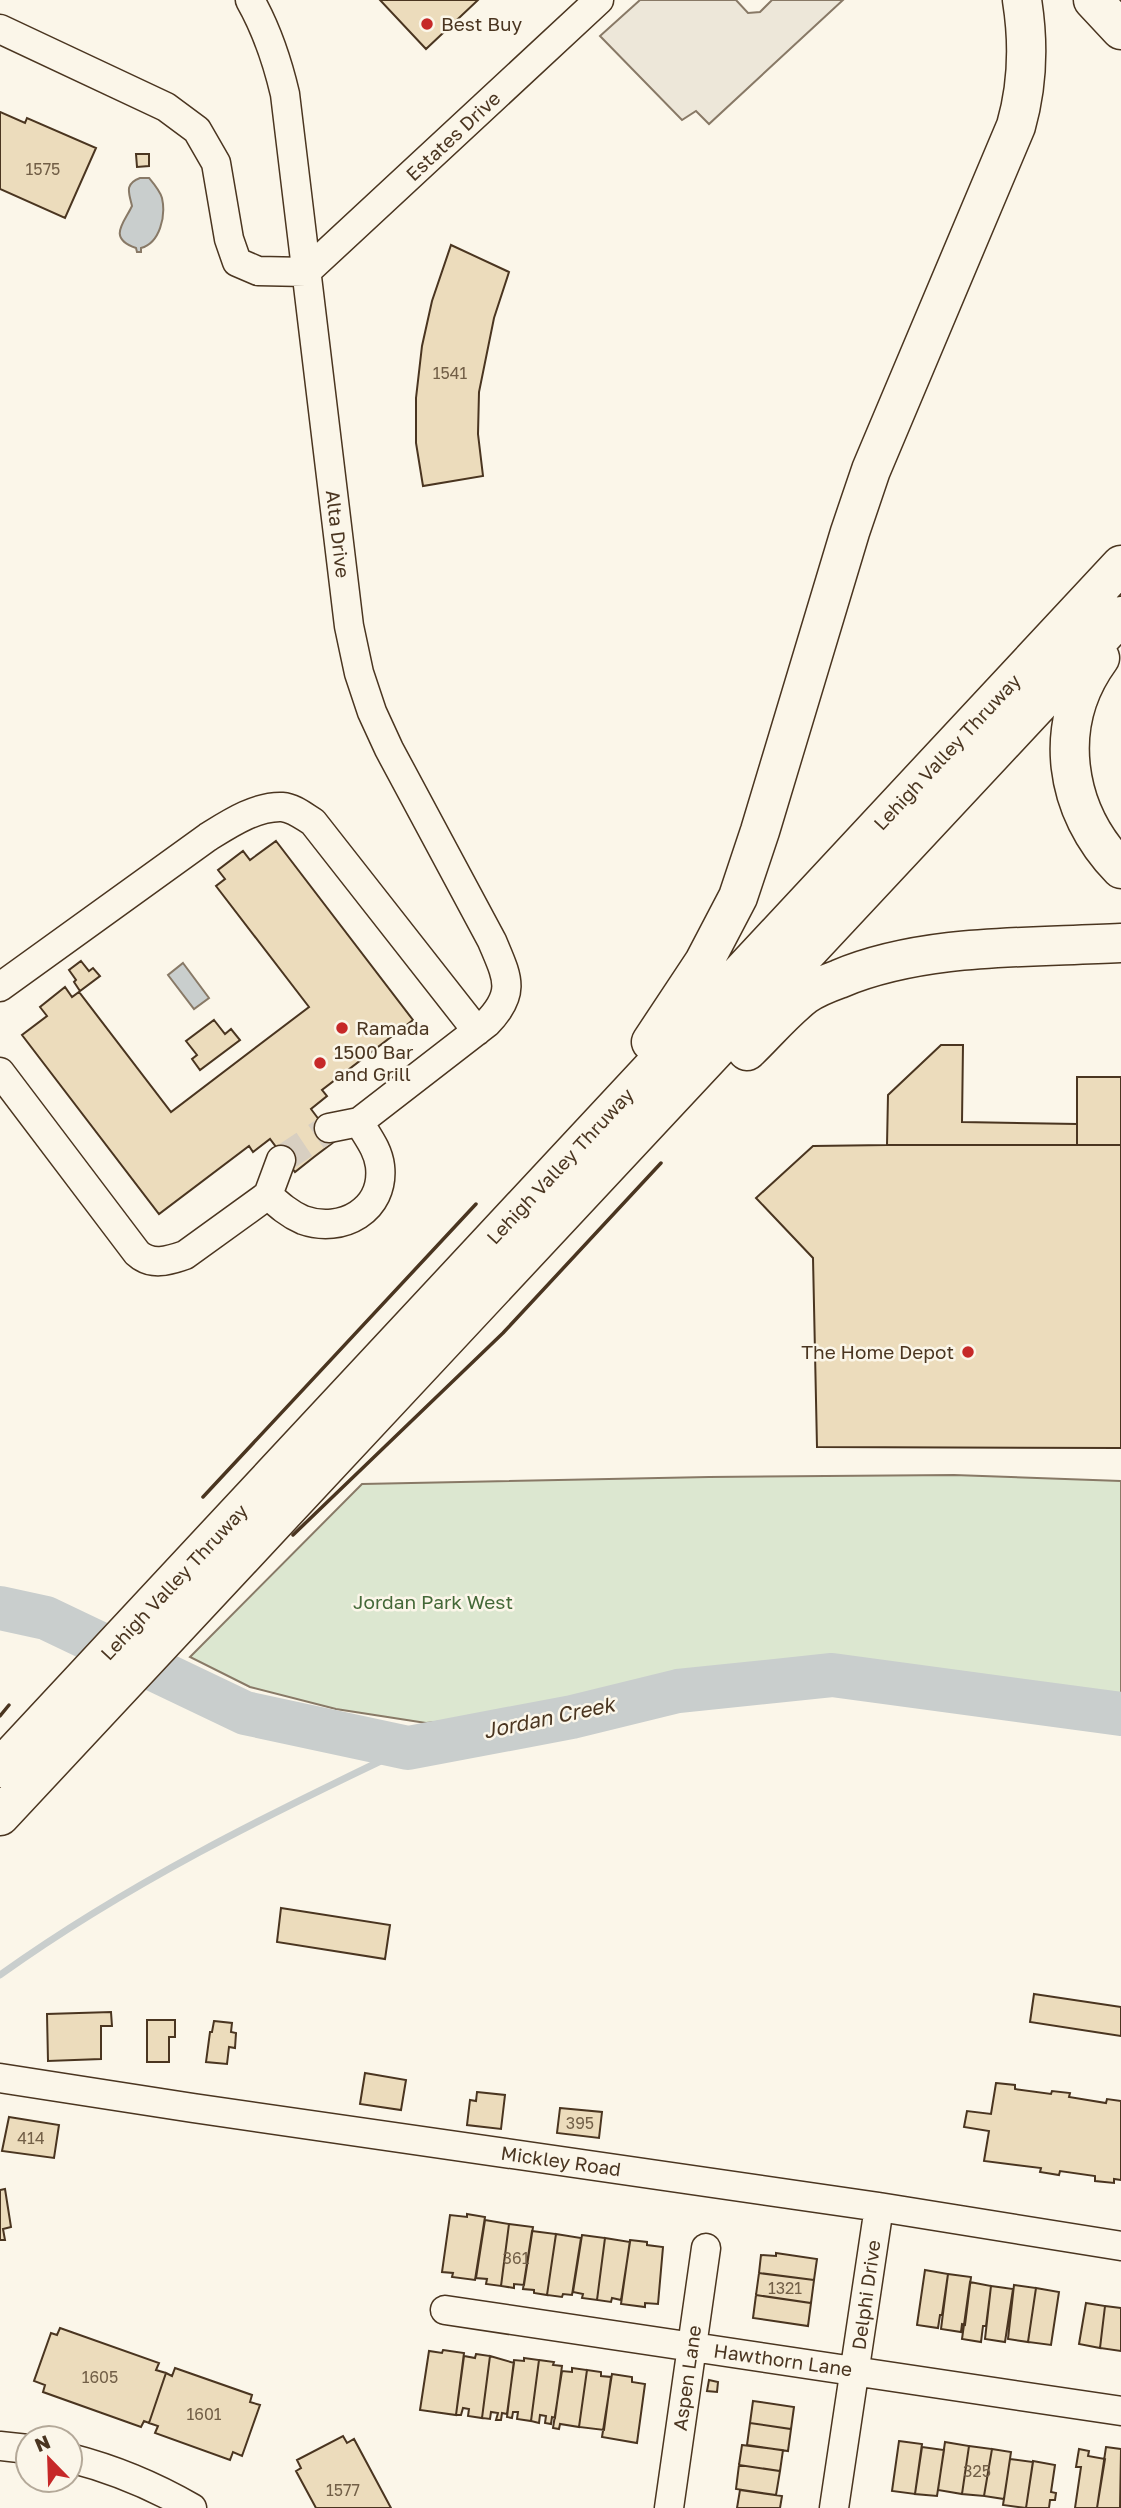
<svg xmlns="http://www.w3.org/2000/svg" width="1121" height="2508" font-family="'Golos Text',sans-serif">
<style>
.green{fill:#dce7d0;stroke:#887966;stroke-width:2}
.parking{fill:#ede7d9;stroke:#887966;stroke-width:2}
.water{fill:#c9cecd;stroke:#887966;stroke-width:2}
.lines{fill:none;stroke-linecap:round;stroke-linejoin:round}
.stream{stroke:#c9cecd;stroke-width:7}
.river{stroke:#c9cecd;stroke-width:44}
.building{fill:#ecdcbc;stroke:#4a3520;stroke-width:2}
.minor-tunnel{stroke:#d8cfc1;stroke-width:28;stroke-dasharray:28 14;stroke-linecap:butt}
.minor-casing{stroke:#4a3520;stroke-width:31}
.highway-casing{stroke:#4a3520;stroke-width:41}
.minor{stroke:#fbf6e9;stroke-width:28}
.highway{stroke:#fbf6e9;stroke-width:38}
.wall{stroke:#4a3520;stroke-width:3.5}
.poi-dot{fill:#c62828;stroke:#fbf6e9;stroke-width:2.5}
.labels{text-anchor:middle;stroke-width:5;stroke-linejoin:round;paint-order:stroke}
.number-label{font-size:16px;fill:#725f47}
.poi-label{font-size:19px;fill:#4a3520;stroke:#fbf6e9;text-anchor:start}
.street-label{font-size:19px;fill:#4a3520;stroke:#fbf6e9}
.park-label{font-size:19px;fill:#436837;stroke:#fbf6e9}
.water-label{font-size:21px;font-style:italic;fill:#4a3520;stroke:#fbf6e9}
</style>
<rect width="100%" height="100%" fill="#fbf6e9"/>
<!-- green -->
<path class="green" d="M954 1475 1121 1481V1702L957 1676 838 1663 712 1674 514 1714 426 1723 336 1709 250 1687 190 1657 362 1484 709 1477Z"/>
<!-- parking -->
<path class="parking" d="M640 0H736L748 13 760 12 772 0H843L709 124 696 111 682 120 600 36Z"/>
<!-- water -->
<path class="water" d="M140 178H149C154 184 160 191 162 198 166 216 160 243 141 248V252H137L136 248C107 238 124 223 132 206 129 193 124 184 140 178Z
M183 963 209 998 194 1009 168 975Z"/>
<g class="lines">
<!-- stream -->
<path class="stream" d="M0 1975C127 1884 267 1815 408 1748"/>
<!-- river -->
<path class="river" d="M0 1608 46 1618 245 1713 408 1748 572 1717 678 1691 832 1675 1121 1714"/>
</g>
<!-- building -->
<path class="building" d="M380 0H478L426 49Z
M0 112 25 123 27 118 96 148 65 218 0 189Z
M136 154H149V166L137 167Z
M451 245 509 272 494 318 479 392 478 434 483 476 423 486 416 443V398L422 346 432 301Z
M276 841 413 1020 322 1090 327 1096 311 1109 335 1141 314 1157 295 1172 270 1139 253 1152 249 1146 159 1214 22 1035 47 1016 40 1007 65 987 72 997 79 992 171 1112 309 1007 216 886 225 879 218 870 243 851 250 860Z
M81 961 89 971 93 968 100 976 80 991 74 982 76 980 69 970Z
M214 1020 225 1034 231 1029 240 1040 200 1070 192 1059 197 1055 186 1041Z
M941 1045H963L962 1122 1077 1124V1145H887L888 1095Z
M1077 1077H1121V1145H1077Z
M887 1145H1121V1448L817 1447 813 1258 756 1198 813 1146Z
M281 1908 390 1925 385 1959 277 1942Z
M1034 1994 1121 2007V2036L1030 2022Z
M111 2012 112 2026H101V2059L48 2061 47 2014Z
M147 2020H175V2037H169V2062H147Z
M214 2021 232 2023 231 2032 236 2033 235 2048 229 2047 227 2064 206 2062 210 2032H212Z
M365 2073 406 2080 401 2110 360 2104Z
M996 2083 1015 2085V2089L1051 2094 1052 2091 1070 2093 1069 2097 1106 2103 1107 2099 1121 2101V2180L1114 2179V2183L1095 2181V2176L1060 2171 1059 2175 1040 2172 1041 2168 984 2161 989 2131 964 2127 967 2111 991 2114Z
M477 2092 505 2095 501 2129 467 2125 470 2100 476 2101Z
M560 2108 602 2112 599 2138 557 2133Z
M9 2117 59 2125 54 2158 2 2151Z
M5 2189 11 2227 3 2229 5 2240H0V2190Z
M467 2214 485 2217 475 2280 452 2277 453 2273 442 2272 450 2215 467 2217Z
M485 2220 509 2224 501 2286 486 2284 487 2279 476 2278Z
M509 2224 533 2227 524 2285 514 2284V2288L501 2286Z
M532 2231 556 2234 547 2295 534 2293V2290L523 2289Z
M556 2234 581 2238 572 2295 563 2294 562 2297 547 2295Z
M582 2235 605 2238 597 2300 582 2298 583 2294 573 2292Z
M605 2238 630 2242 621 2300 612 2298 611 2302 597 2300Z
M630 2240 647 2242V2245L663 2247 658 2304 645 2303V2307L621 2304Z
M776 2253 817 2259 814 2280 759 2273 761 2255 776 2256Z
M925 2270 948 2274 942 2315H940L938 2328 917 2325Z
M759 2273 814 2280 811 2303 756 2295Z
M948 2274 971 2277 965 2325 962 2324 961 2332 941 2329Z
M970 2282 991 2286 986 2326H983L981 2342 962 2339Z
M1014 2285 1036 2288 1028 2342 1008 2339Z
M991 2286 1013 2289 1005 2342 985 2339Z
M1036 2288 1059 2292 1051 2345 1028 2342Z
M756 2295 811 2303 808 2326 753 2318Z
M1086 2303 1105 2306 1100 2348 1079 2344Z
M1105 2306 1121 2308V2351L1100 2348Z
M60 2328 159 2363 156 2370 166 2373 149 2423 144 2421 141 2427 43 2392 45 2385 34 2381 51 2333 57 2335Z
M443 2350 464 2353 456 2415 420 2410 429 2351 442 2353Z
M476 2354 490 2356 482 2418 468 2416 469 2409 463 2408 461 2415H456L464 2356 475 2358Z
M490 2356 514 2363 507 2414 502 2413 501 2420H496L498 2413 491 2412 490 2419 482 2418Z
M524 2358 539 2360 531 2421 517 2419 518 2412H513L512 2418 507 2417 514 2360 524 2361Z
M539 2360 554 2362 553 2365 562 2366 555 2418 552 2417 551 2424 545 2423 546 2416 540 2415 539 2423 531 2421Z
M175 2368 252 2395 250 2402 260 2405 242 2456 233 2452 230 2460 155 2433 158 2426 149 2423 166 2373 172 2376Z
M572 2368 587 2370 579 2427 560 2424 559 2429 553 2428 562 2371 572 2372Z
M587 2370 601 2372V2376L611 2377 604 2430 579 2427Z
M612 2374 632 2377V2382L645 2384 637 2443 602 2437Z
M709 2380 718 2382 717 2392 707 2391Z
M753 2401 794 2407 791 2429 750 2423Z
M750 2423 791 2429 788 2451 747 2445Z
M343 2436 347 2443 354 2439 391 2508H316L296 2471 301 2468 297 2460Z
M899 2441 922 2444 915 2494 892 2491Z
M945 2442 969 2446 962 2494 938 2490Z
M742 2445 783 2450 780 2471 739 2465Z
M969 2446 992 2449 984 2496 962 2494Z
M922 2447 944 2450 937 2496 915 2494Z
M1106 2447 1121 2449 1120 2508H1097Z
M992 2449 1011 2452 1004 2499 984 2496Z
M1079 2449 1089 2451 1088 2456 1105 2459 1097 2508H1075L1081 2467H1076Z
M1010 2459 1033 2462 1026 2508 1003 2505Z
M1033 2461 1055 2465 1051 2492 1056 2493 1055 2500H1050L1049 2508H1026Z
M739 2465 780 2471 776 2495 736 2489Z
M740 2490 782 2496 780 2508H737Z"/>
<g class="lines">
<!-- minor-tunnel -->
<path class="minor-tunnel" d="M281 1160 329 1128"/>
<!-- minor casing -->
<g class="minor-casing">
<path id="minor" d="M0 29 166 107 197 130 216 163 229 239 237 262 258 271 306 272 599 0
M0 987 208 837C229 824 256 806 282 807 294 808 303 816 313 822L477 1031
M0 1072 137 1253C151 1266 168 1261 185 1255L268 1195C279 1205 289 1214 303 1220 342 1234 385 1210 380 1166 378 1149 367 1136 359 1122L487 1023C517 992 507 977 492 941L389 749 372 712 359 673 349 626 285 94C277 60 267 30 250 0
M329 1128 359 1122
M268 1195 281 1160
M0 2078 193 2108 879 2207 1121 2246
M445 2310 1121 2411
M0 2446 28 2449
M70 2458C113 2469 154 2486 192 2508
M669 2508 706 2248
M834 2508 879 2207"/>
</g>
<!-- highway casing -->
<g class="highway-casing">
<path id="highway" d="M1093 0 1121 30
M1100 658C1051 725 1064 811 1121 869
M651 1042 704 962 738 897 760 831 850 532 871 470 1016 126C1028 84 1029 44 1022 0
M747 1051C766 1033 784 1011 805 995 815 988 828 983 839 979 924 943 1030 948 1121 943
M0 1768 1121 565
M0 1816 1121 616"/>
</g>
<!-- minor -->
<use href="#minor" class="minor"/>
<!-- highway -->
<use href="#highway" class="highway"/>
<!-- wall -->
<path class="wall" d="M203 1497 476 1204
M293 1535 503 1333 661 1163
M0 1716 9 1705"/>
</g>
<!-- markers -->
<g class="poi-dot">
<circle cx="427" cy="24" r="7"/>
<circle cx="342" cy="1028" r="7"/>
<circle cx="320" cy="1063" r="7"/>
<circle cx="968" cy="1352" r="7"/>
</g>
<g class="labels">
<!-- number labels -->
<g class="number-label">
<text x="43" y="175">1575</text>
<text x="450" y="379">1541</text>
<text x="580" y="2129">395</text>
<text x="31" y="2144">414</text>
<text x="516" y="2264">361</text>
<text x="785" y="2294">1321</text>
<text x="100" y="2383">1605</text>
<text x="204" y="2420">1601</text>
<text x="977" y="2477">325</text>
<text x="343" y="2496">1577</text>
</g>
<!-- poi labels -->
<g class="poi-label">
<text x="441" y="31">Best Buy</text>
<text x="356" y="1035">Ramada</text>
<text x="334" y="1059">1500 Bar<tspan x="334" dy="22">and Grill</tspan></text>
<text x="954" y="1359" text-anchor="end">The Home Depot</text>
</g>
<!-- street labels -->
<g class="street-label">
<text transform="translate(453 136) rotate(-43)" y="7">Estates Drive</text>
<text transform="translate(338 534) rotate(83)" y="7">Alta Drive</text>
<text transform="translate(947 752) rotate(-47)" y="7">Lehigh Valley Thruway</text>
<text transform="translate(560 1166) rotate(-47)" y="7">Lehigh Valley Thruway</text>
<text transform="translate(174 1582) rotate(-47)" y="7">Lehigh Valley Thruway</text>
<text transform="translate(561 2161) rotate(8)" y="7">Mickley Road</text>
<text transform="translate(866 2295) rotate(-82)" y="7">Delphi Drive</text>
<text transform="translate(783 2360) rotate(8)" y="7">Hawthorn Lane</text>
<text transform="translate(687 2378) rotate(-82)" y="7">Aspen Lane</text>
</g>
<!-- park labels -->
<g class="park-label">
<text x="433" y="1609">Jordan Park West</text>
</g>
<!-- water labels -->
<g class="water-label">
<text transform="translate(549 1718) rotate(-12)" y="7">Jordan Creek</text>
</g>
</g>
<!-- north arrow -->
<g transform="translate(49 2459) rotate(337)"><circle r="33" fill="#fbf6e9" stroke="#b4a999" stroke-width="2"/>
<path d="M0-5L12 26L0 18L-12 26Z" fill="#c62828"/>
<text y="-10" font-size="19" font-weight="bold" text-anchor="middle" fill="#4a3520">N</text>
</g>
</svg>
